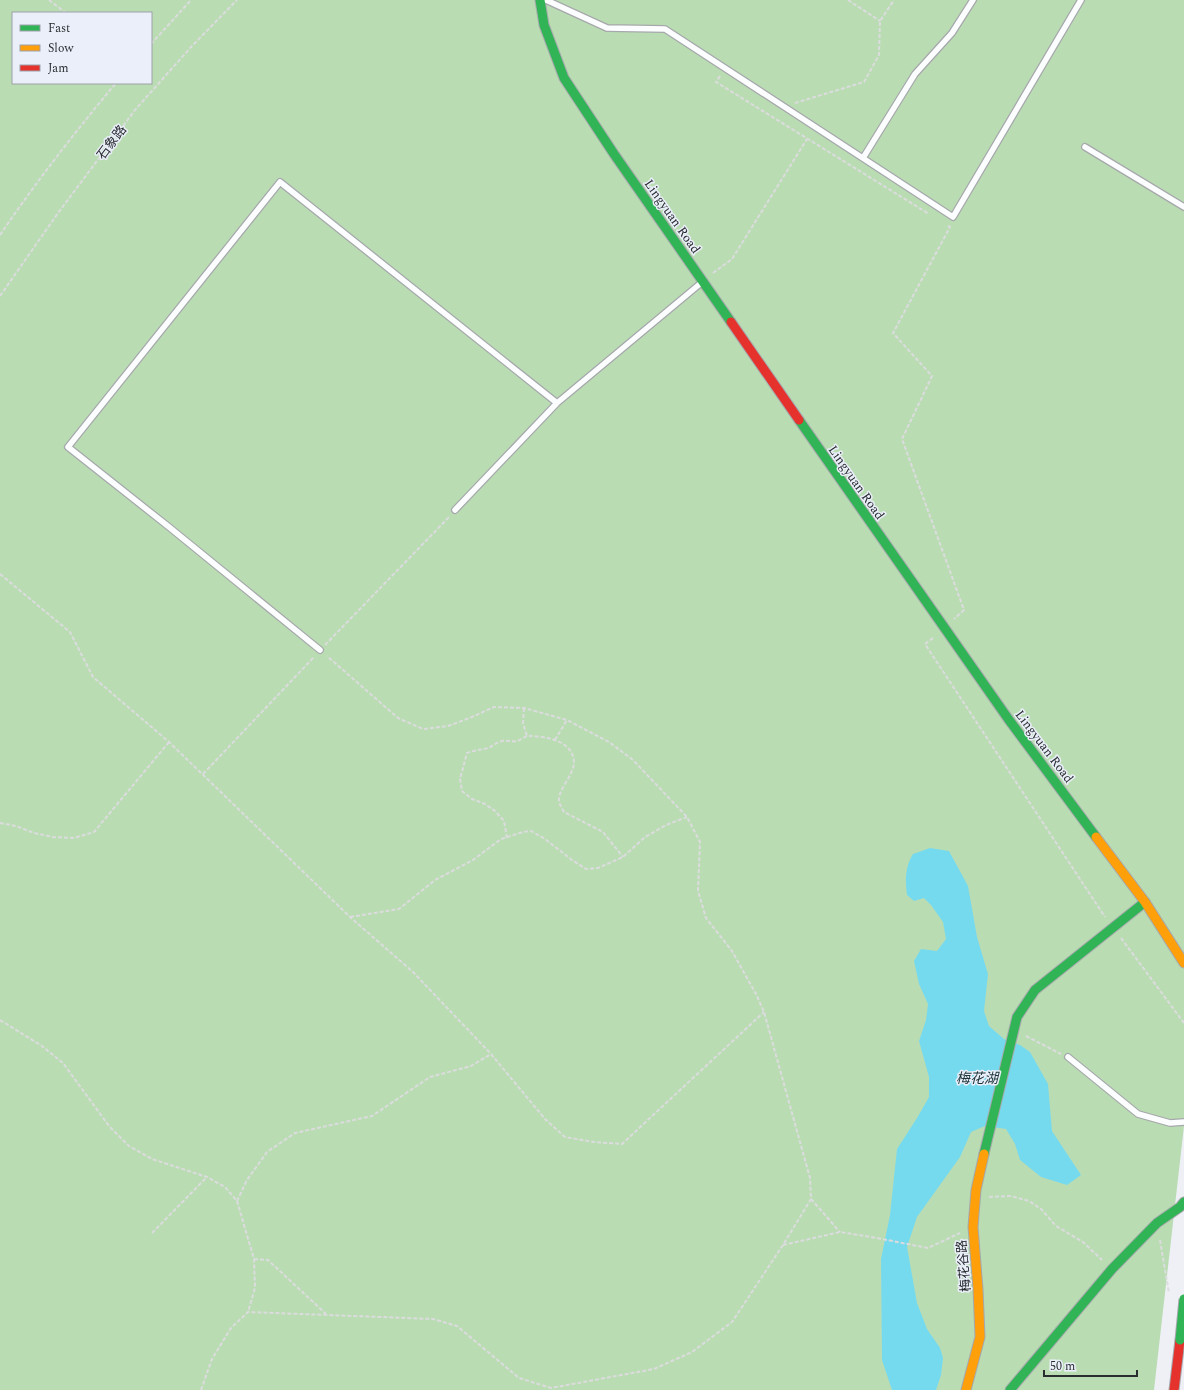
<svg xmlns="http://www.w3.org/2000/svg" width="1184" height="1390" font-family="Spectral,'Noto Sans SC',serif">
<style>
.forest{fill:#badcb3;fill-rule:evenodd}
.water{fill:#76daef}
.lines{fill:none;stroke-linecap:round;stroke-linejoin:round}
.lane-casing{stroke:#a6a8ac;stroke-width:8}
.fast-casing{stroke:#a6a8ac;stroke-width:11}
.slow-casing{stroke:#a6a8ac;stroke-width:11}
.jam-casing{stroke:#a6a8ac;stroke-width:11}
.path{stroke:#dbdcdd;stroke-width:2;stroke-dasharray:4 2;stroke-linecap:butt}
.lane{stroke:#fcfdfe;stroke-width:5.5}
.fast{stroke:#30b455;stroke-width:9}
.slow{stroke:#ff9f0a;stroke-width:9}
.jam{stroke:#e5322d;stroke-width:9}
.fast-bridge-casing{stroke:#a6a8ac;stroke-width:11;stroke-linecap:butt}
.fast-bridge{stroke:#30b455;stroke-width:9}
.labels{text-anchor:middle;stroke-width:3;stroke-linejoin:round;paint-order:stroke}
.street-label{font-size:13px;fill:#2a2d30;stroke:#eaeffa}
.water-label{font-size:14px;font-style:italic;fill:#1b3237;stroke:#eaeffa}
</style>
<rect width="100%" height="100%" fill="#eef0f6"/>
<!-- forest -->
<path class="forest" d="M0 0H1184V1126L1154 1390H0ZM13 13H151V83H13Z"/>
<!-- water -->
<path class="water" d="M930 848 949 851 968 886 977 937 988 974 984 1011 989 1026 1004 1039 1020 1045 1030 1052 1048 1084 1052 1131 1081 1175 1067 1185 1041 1177 1020 1160 1015 1144 1006 1129 985 1126 971 1132 960 1157 917 1217 907 1247 917 1303 927 1329 940 1348 943 1358 941 1375 936 1390H892L882 1360 881 1259 890 1215 897 1149 917 1118 929 1097V1077L919 1041 926 1020 928 1004 919 984 914 961 921 949 937 951 946 939 943 922 931 905 924 898 914 901 907 895C905 880 905 867 913 854Z"/>
<g class="lines">
<!-- lane casing -->
<g class="lane-casing">
<path id="lane" d="M546 0 607 28 665 29 953 217 1081 0
M1085 147 1184 207
M863 158 915 74 952 33 973 0
M455 510 557 403 701 283
M320 650 169 527 68 447 280 182 557 403
M1068 1057 1138 1114 1170 1123 1184 1122"/>
</g>
<!-- fast casing -->
<g class="fast-casing">
<path id="fast" d="M540 0 544 25 564 78 614 154 731 322
M799 420 1009 720 1096 837
M984 1154 1017 1017 1035 990 1145 902
M1010 1390 1112 1269 1157 1223 1180 1207 1184 1202"/>
</g>
<!-- slow casing -->
<g class="slow-casing">
<path id="slow" d="M1096 837 1145 902 1184 963
M966 1390 980 1337 978 1289 973 1227 976 1190 984 1154"/>
</g>
<!-- jam casing -->
<g class="jam-casing">
<path id="jam" d="M731 322 799 420
M1174 1390 1180 1340"/>
</g>
<!-- path -->
<path class="path" d="M49 0 66 13
M848 0 880 21
M151 44 191 0
M720 76 716 82 929 214
M795 103 864 82 879 55 880 21 894 0
M948 226 950 227 893 333 932 376 902 439 964 610 954 619
M0 235C36 182 75 132 116 83
M713 273 732 259 807 139
M0 296 58 213 135 110 191 47 237 0
M0 574 70 632 93 677 169 742 350 917 413 972 491 1054 545 1119 565 1137 594 1142 622 1144 764 1012
M933 638 925 644 1105 917
M325 645 450 516
M524 708 523 723 527 736
M555 740 567 720
M203 774 314 657
M0 823 16 826 34 833 53 837 74 838 94 832 169 742
M507 838 504 821 495 811 485 804 472 799 462 791 460 779 467 753C474 750 481 750 488 748 493 746 497 742 502 741 507 740 512 742 517 741 521 740 525 736 529 736 546 736 574 741 574 763 573 776 558 790 559 800 559 804 562 808 564 812L603 832 623 857
M350 917 399 909 435 880 473 860 501 839 523 832 531 831 545 839 572 860 586 869 598 868 623 857 645 837 666 825 687 817
M1121 938 1184 1023
M0 1020 42 1046 63 1063 109 1126 129 1146 152 1159 207 1177 225 1187 237 1201 254 1259 255 1288 248 1312
M1026 1036 1061 1054
M989 1197 1011 1196 1029 1201 1041 1209 1056 1226 1083 1242 1102 1260
M811 1199 840 1232
M237 1201 247 1180 267 1152 295 1133 372 1116 430 1077 471 1066 491 1054
M152 1233 207 1177
M1160 1240 1169 1293
M783 1245 840 1232 877 1238 928 1248 960 1233
M254 1259 268 1260 326 1314
M201 1390 212 1359 231 1328 248 1312 433 1319 457 1326 519 1378 551 1388 654 1369 692 1352 732 1322 783 1245 811 1199 810 1178 764 1012 756 994 732 951 706 918 698 891 700 842 687 817 633 760 609 742 567 720 524 708 494 707 472 717 448 726 423 729 398 718 327 656"/>
<!-- lane -->
<use href="#lane" class="lane"/>
<!-- fast -->
<use href="#fast" class="fast"/>
<!-- slow -->
<use href="#slow" class="slow"/>
<!-- jam -->
<use href="#jam" class="jam"/>
<!-- fast-bridge casing -->
<g class="fast-bridge-casing">
<path id="fast-bridge" d="M1180 1340 1184 1299"/>
</g>
<!-- fast-bridge -->
<use href="#fast-bridge" class="fast-bridge"/>
</g>
<g class="labels">
<!-- street labels -->
<g class="street-label">
<text transform="translate(111 142) rotate(-53)" y="5">石象路</text>
<text transform="translate(673 216) rotate(55)" y="5">Lingyuan Road</text>
<text transform="translate(857 482) rotate(55)" y="5">Lingyuan Road</text>
<text transform="translate(1045 746) rotate(53)" y="5">Lingyuan Road</text>
<text transform="translate(963 1266) rotate(-95)" y="5">梅花谷路</text>
</g>
<!-- water labels -->
<g class="water-label">
<text x="977" y="1083">梅花湖</text>
</g>
</g>
<!-- legend -->
<rect x="12" y="12" width="140" height="72" fill="#eaeffa" stroke="#9da1a9"/>
<rect x="20" y="25" width="20" height="6" fill="#30b455" stroke="#9da1a9"/>
<text x="48" y="32" font-size="12" fill="#2a2d30">Fast</text>
<rect x="20" y="45" width="20" height="6" fill="#ff9f0a" stroke="#9da1a9"/>
<text x="48" y="52" font-size="12" fill="#2a2d30">Slow</text>
<rect x="20" y="65" width="20" height="6" fill="#e5322d" stroke="#9da1a9"/>
<text x="48" y="72" font-size="12" fill="#2a2d30">Jam</text>
<!-- scale -->
<path d="M1044 1370v6h93v-6" fill="none" stroke="#2a2d30" stroke-width="2"/>
<text x="1050" y="1370" font-size="12" fill="#2a2d30" stroke="#eaeffa" stroke-width="3" paint-order="stroke">50 m</text>
</svg>
